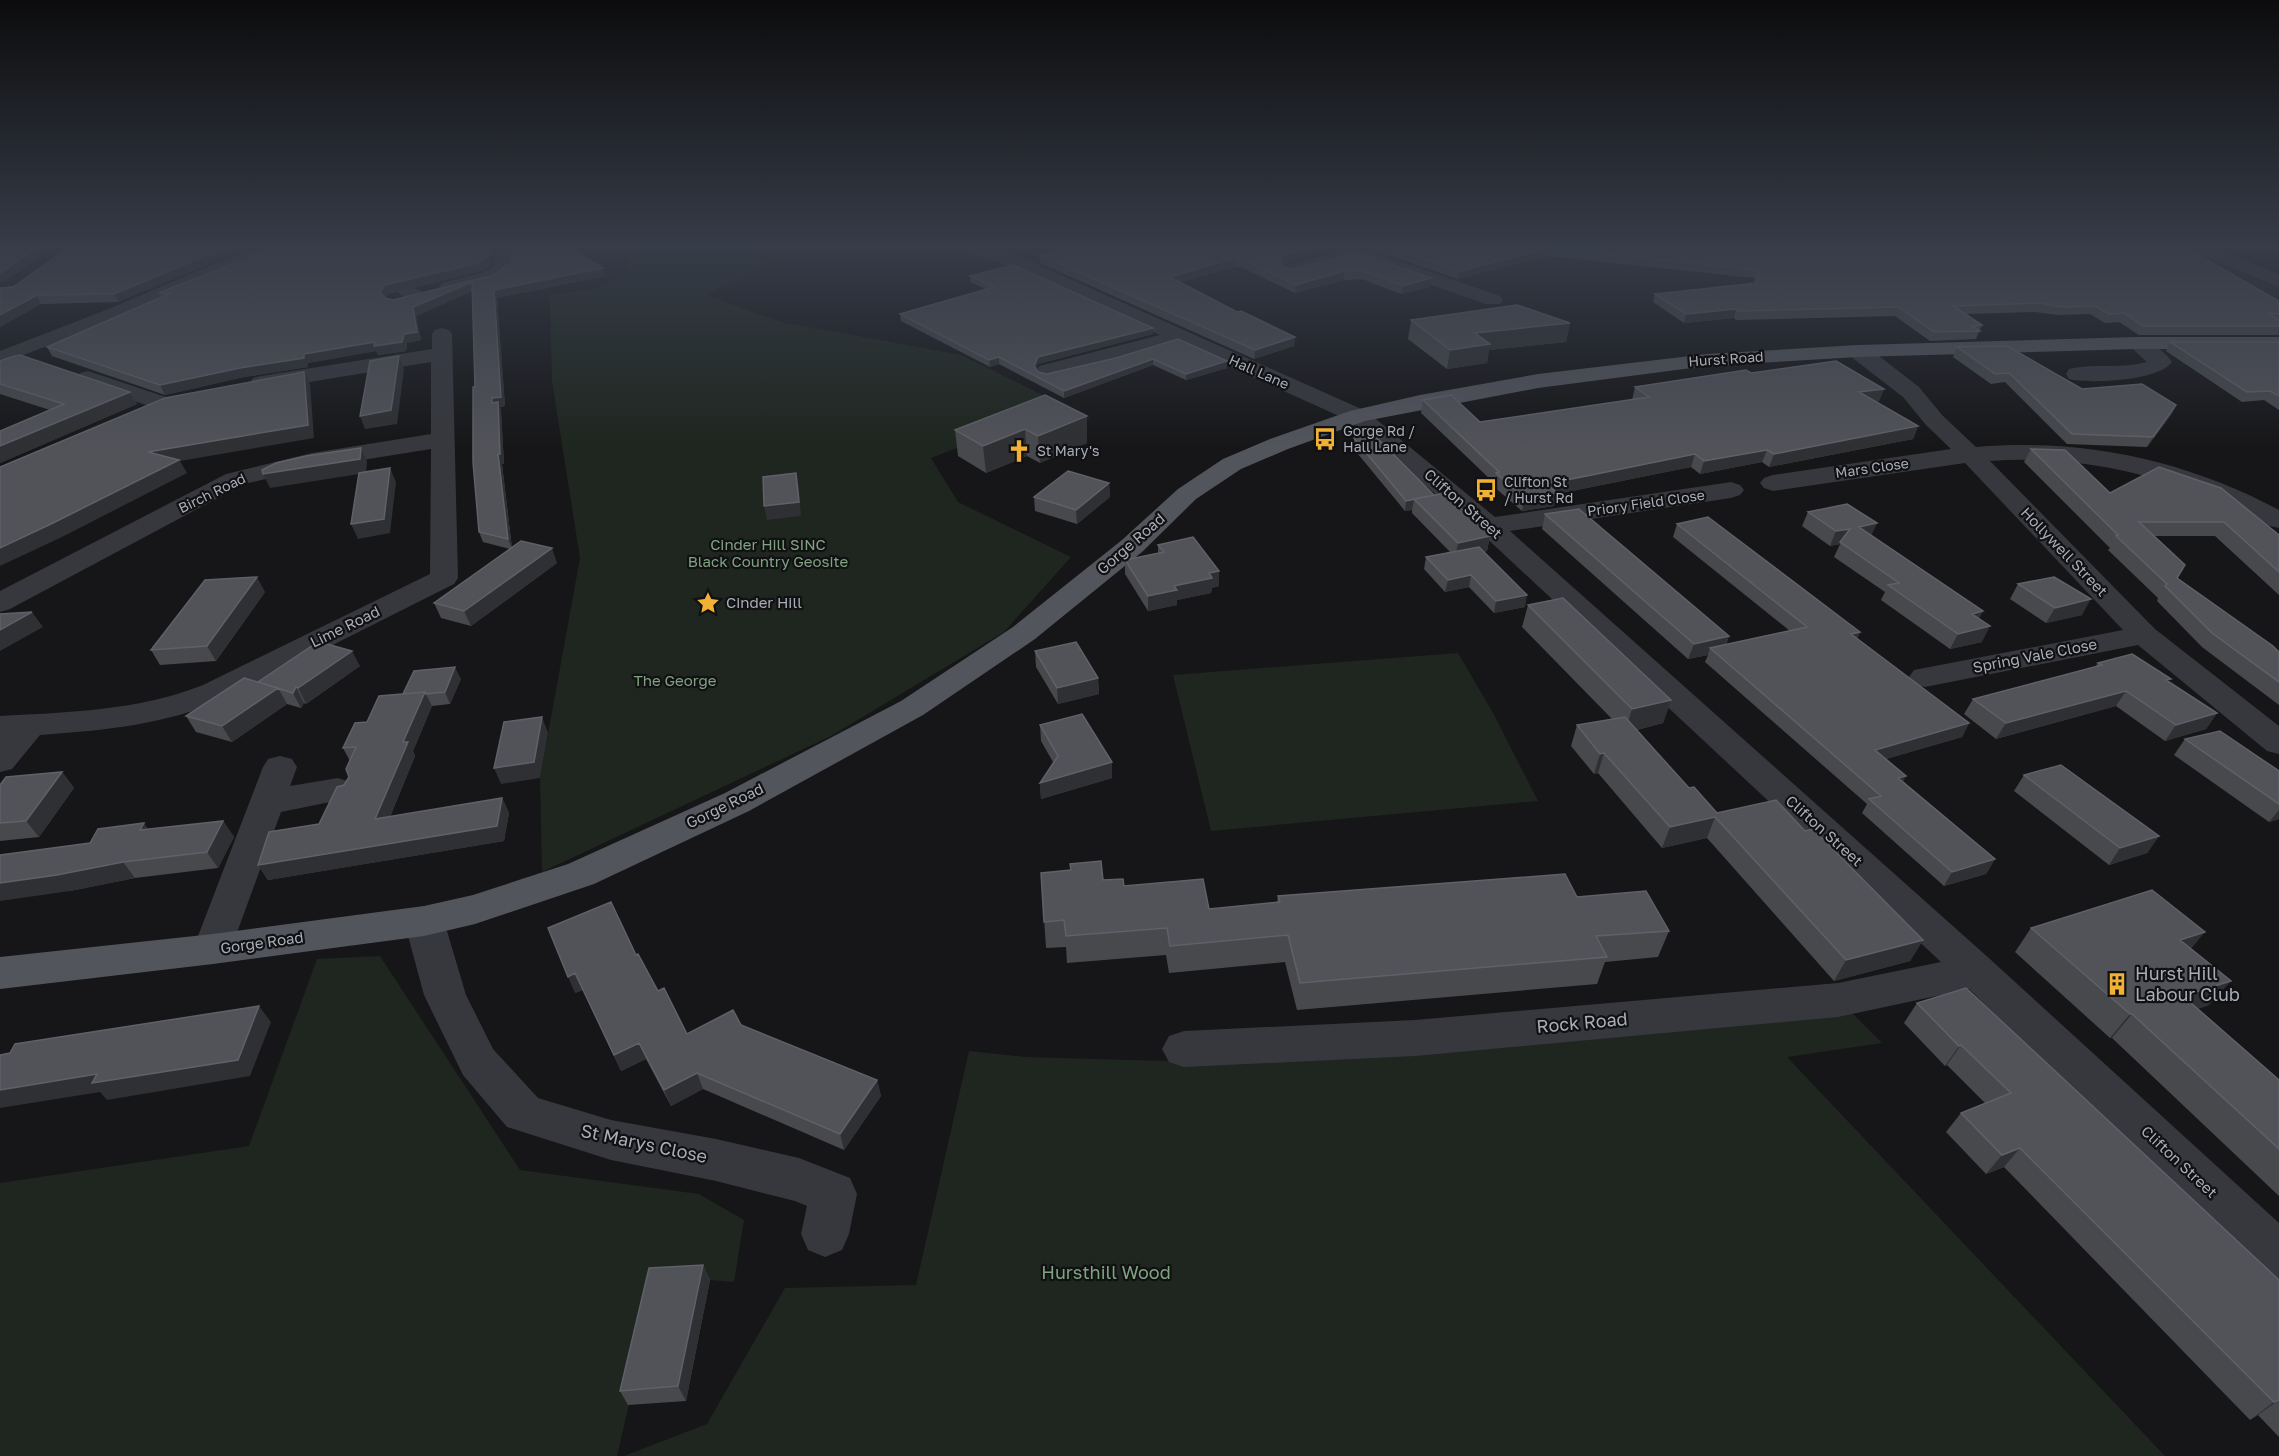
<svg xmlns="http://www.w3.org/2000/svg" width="2279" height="1456" font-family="'Golos Text',sans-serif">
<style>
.green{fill:#1e261f}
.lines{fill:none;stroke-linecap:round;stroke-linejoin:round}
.minor{fill:#37383d;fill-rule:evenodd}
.major{fill:#53555c;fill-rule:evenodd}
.wall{fill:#47494d}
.shaded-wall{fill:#2f3033}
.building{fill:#525359;stroke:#5f6168;stroke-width:1.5}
.labels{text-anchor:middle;stroke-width:4.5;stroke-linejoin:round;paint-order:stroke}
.far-street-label{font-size:14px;fill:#a8adb8;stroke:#111113}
.far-poi-label{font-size:14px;fill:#a8adb8;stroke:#111113;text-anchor:start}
.street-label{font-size:15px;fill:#a8adb8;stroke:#111113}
.park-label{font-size:15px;fill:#7fa381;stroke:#111113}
.poi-label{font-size:15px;fill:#a8adb8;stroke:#111113;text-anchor:start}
.near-poi-label{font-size:18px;fill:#a8adb8;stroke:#111113;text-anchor:start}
.near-street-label{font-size:18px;fill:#a8adb8;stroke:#111113}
.near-park-label{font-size:18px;fill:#7fa381;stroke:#111113}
</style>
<rect width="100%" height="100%" fill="#161618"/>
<!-- green -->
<path class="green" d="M626 245C659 245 750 237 770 263L706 295 781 322 961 355 1091 419 1019 424 931 458 958 502 1071 557 1004 632 831 736 542 872 540 778 580 558 552 381 550 295 597 288 630 274Z
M2184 250 2279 287V305Z
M1458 653 1492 711 1538 801 1211 831 1173 675Z
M380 956 520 1170 699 1194 744 1220 734 1282 710 1280 657 1283 617 1456H0V1183L249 1146 317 959Z
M1848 1009 1882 1043 1787 1057 2165 1456H624L707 1424 785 1288 916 1285 969 1051 1025 1057 1237 1063Z"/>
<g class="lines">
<!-- minor -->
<path class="minor" d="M259 245H281L278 249 120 318 0 364V351L106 310Z
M497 245H515C514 253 514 262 511 269 507 283 462 289 449 293L442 291 439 287 442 283 482 273 493 267Z
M952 245H979L1018 256 1366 411 1495 517 1731 482 1740 485 1744 490 1740 495 1731 498 1510 531 1991 960 2279 1223V1280L2262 1273 1969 989 1838 1017 1415 1056 1184 1067 1169 1062 1162 1049 1169 1036 1184 1031 1415 1020 1838 983 1941 962 1480 532 1350 421 1178 343 1115 362 1047 378 1039 376 1036 371 1039 366 1160 335 1004 264 955 249Z
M1341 245H1359L1361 248 1500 296 1503 300 1500 304H1486L1354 258 1291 276 1284 274 1282 270 1284 266 1344 249Z
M2130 245H2206L2279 274V287L2191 251H2138L2132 250Z
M407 285 421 291 424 295 421 299C411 301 403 299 397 291L400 287Z
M442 328 449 330 452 334 458 578 454 584 225 699C163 725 107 730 40 735L12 769 0 772V716C69 712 137 711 203 685L430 574 431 449 312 468 244 484 10 609 0 612V591L226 474 312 453 431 434V362L261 390 253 388 250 383 253 378 261 376 432 349V334L435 330Z
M2136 337C2148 340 2165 351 2172 362 2159 381 2090 384 2069 379L2066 374 2069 369C2094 363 2122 369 2147 362L2126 343 2129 339Z
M1858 345 1866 346 1919 387 1942 415 1976 447C2083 438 2185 460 2279 510V528L2270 526C2181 479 2091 454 1990 461L2155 629 2279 726V754L2267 751 2138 645 1925 687 1914 684 1909 677 1914 670 2123 630 1965 463 1773 491 1764 488 1760 483 1764 478 1773 475 1951 449 1926 425 1903 397 1850 356 1847 351 1850 346Z
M88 371 172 399 175 404 172 409 164 411 80 383 77 378 80 373Z
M280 756 292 759 297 767 290 786 338 778 350 782 355 790 350 798 281 812 227 960 213 964 199 960 193 949 263 767 268 759Z
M424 906 438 911 444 921 466 995 493 1049 538 1098 611 1120 716 1139 799 1158 850 1178 857 1194 849 1234 842 1250 825 1257 808 1250 801 1234 807 1206 795 1201 716 1181 611 1160 507 1127 463 1075 424 995 404 921 410 911Z"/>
<!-- major -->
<path class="major" d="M2136 337H2279V349H2136L1858 357 1707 366 1538 388 1365 421 1288 449 1241 469 1196 499 1142 552 1035 639 923 715 749 811 594 884 475 924 424 936 213 964 0 989V957L213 934 424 906 473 895 568 864 725 793 901 701 1013 627 1122 540 1178 489 1223 459 1270 439 1350 411 1420 395 1538 374 1707 354 1858 345Z"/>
</g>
<!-- wall -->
<path class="wall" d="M254 245 118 302 41 304 0 327V288Z
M272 245H495L491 266 481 271 388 294 385 298 393 300 494 275 511 262 592 245 573 249 605 276 497 298 505 406 500 407 501 411 504 464H502L512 548 557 563 471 626 441 618 434 603 510 549 483 542 479 532 472 291 416 316 421 340 407 343 406 351 378 355 376 351 308 363V367L244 377 165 395 52 356 47 347 161 297 159 293 239 261Z
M1042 245H1329V251L1283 264V267L1292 270 1355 252 1430 287 1401 294 1362 279 1344 280 1295 293 1241 267H1234L1180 282 1237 312 1295 337 1294 346 1254 359 1040 263 1039 255 1054 251Z
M1376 245H1852L2279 301V335H2139L2119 322 2105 323 2090 314 2058 315 2035 312 1965 314 1982 325 1976 339 1930 341 1895 316 1736 320 1734 318 1684 323 1653 302 1655 294 1754 283V278L1548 256 1458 279 1375 251Z
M970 276 1153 328V334L1038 364 1036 369 1038 372 1047 374 1116 358 1227 361V368L1186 380 1153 365 1064 398 999 364 990 367 901 321 900 314 986 289 970 282Z
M1411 320 1570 323 1566 342 1489 350 1487 363 1447 369 1408 339Z
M2170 342H2279V410L2264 400 2242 402 2166 351Z
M1957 347 2082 389 2176 405 2171 415 2147 447 2067 444 2005 382 1991 384 1953 357Z
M0 361 130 392 137 404 0 463V431L50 410 0 394Z
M1751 373 1884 389 1879 401 1875 402 1918 426 1913 439 1769 467 1762 462 1700 474 1691 467 1557 494 1554 506 1522 511 1493 486 1494 483 1421 413 1423 400 1480 422 1632 400 1635 387Z
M1087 416V443L1040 463 1027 456 986 473 958 456 955 430Z
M1354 438 1434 495 1490 536 1487 551 1484 552 1525 607 1494 613 1469 587 1445 592 1424 569 1426 557 1450 552 1412 513V510L1405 511 1353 448Z
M2031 449 2110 493 2279 535V595L2215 536H2154L2177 578 2279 652V705L2202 647 2157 601 2158 598 2108 550 2110 548 2024 462Z
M1109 483 1110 497 1077 524 1035 511 1034 497Z
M1808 512 1877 523 1871 535 1983 611 1979 618 1982 642 1950 649 1881 600 1885 592 1834 557 1840 544 1830 546 1802 526Z
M1545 514 1729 636 1726 645 1790 631 1673 537 1677 524 1860 632 1857 639 1969 723 1962 737 1886 759 1903 781 1995 859 1986 874 1944 886 1862 813 1867 804 1705 662 1708 655 1688 659 1542 529Z
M1158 545 1219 571V586L1212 588 1211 593 1177 600V605L1148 611 1125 574V560L1158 553Z
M2018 584 2082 615 2046 623 2010 599Z
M265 592 216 661 160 665 151 650Z
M1528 605 1671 700 1663 723 1637 730 1689 788 1717 813 1805 831 1923 940 1910 961 1834 981 1707 838 1662 848 1598 773 1594 774 1571 746 1577 725 1612 719 1522 627Z
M322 639 324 643 360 666 306 704 304 703 301 708 287 704 232 742 196 732 186 716 258 682Z
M1035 651 1098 678 1099 694 1058 704 1036 667Z
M2098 663 2169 682 2217 713 2206 729 2165 741 2116 706 1996 739 1964 714 1973 699 2095 667Z
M461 679 450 704 432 706 413 751 415 756 390 817 502 798 509 813 504 841 268 880 258 865 319 824 349 777 350 761 343 748 367 722 403 694Z
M1040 725 1112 762V778L1041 799 1040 783 1053 762 1041 741Z
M2185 739 2279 771V819L2269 822 2174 755Z
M62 772 74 788 39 837 0 841V785Z
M2024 775 2159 836 2147 853 2109 865 2014 791Z
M223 821 234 837 218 868 135 878 70 891 90 843 148 829Z
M1070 864 1103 880 1209 909 1277 903 1278 896 1577 897 1669 931 1658 957 1605 962 1597 984 1297 1010 1285 962 1169 973 1166 955 1067 963 1066 947 1046 948 1041 873 1070 870Z
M2031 928 2191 949 2209 1005 2197 1009 2279 1080V1196L2112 1038H2110L2015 952Z
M636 955 658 991 687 1034 741 1025 877 1080 881 1096 844 1150 703 1089 671 1106 646 1059 621 1071 583 990 575 993Z
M1917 1003 2279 1280V1437L2258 1415 2250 1420 2004 1167 1986 1174 1946 1132 1961 1113 1985 1103 1947 1065 1945 1066 1904 1023Z
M703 1265 710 1280 686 1401 628 1405 620 1391Z"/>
<!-- shaded-wall -->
<path class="shaded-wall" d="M42 245H58L4 282H0V273Z
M232 245H254L118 302 114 294Z
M491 245H495L491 266 481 271 388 294 384 300 380 292 385 285Z
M563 245H592L565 251Z
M1323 245H1329V251L1283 264 1280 269 1281 261 1284 255Z
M1549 248 1548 256 1458 279 1460 271Z
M1235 258 1234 267 1170 285V277Z
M603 268 605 276 497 298 505 406 500 407 501 411 504 464H502L512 549 508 539 492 398 494 290Z
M1344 271V280L1295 293 1296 285Z
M1431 278 1430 287 1401 294 1403 286Z
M472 282 474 290 416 316 421 340 407 343 406 351 378 355 376 351 308 363V367L244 377 165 395 160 385 304 354 404 334 413 307Z
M37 295 41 304 0 327V315Z
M1736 309 1734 318 1684 323 1686 314Z
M1570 323 1566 342 1489 350 1487 363 1447 369 1450 350 1475 333Z
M1153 328V334L1038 364 1034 372V366L1038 357Z
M1295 337 1294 346 1254 359 1255 350Z
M399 356 404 369 397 424 365 429 360 416Z
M999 357V364L990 367 989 360Z
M1153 359V365L1064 398V391Z
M1227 361V368L1186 380V374Z
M304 372 310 384 314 438 180 461 187 473 62 537 0 566V548L148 452Z
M1884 389 1879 401 1854 405 1859 392Z
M130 392 137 404 0 463V446Z
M2176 405 2171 415 2147 447 2153 437Z
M1087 416V443L1040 463 1038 436Z
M1918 426 1913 439 1769 467 1774 454Z
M1025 429 1027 456 986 473 983 446Z
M361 448 367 461 366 473 270 488 263 474Z
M1767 450 1762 462 1700 474 1704 461Z
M1695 454 1691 467 1557 494 1554 506 1522 511 1524 498 1547 484Z
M390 468 396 482 390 533 358 539 351 524Z
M796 473 799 488 801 516 767 520 764 506Z
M1109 483 1110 497 1077 524 1076 510Z
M1414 500 1412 510 1405 511 1406 501Z
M1877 523 1870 538 1859 527Z
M1850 529 1840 544 1830 546 1836 531Z
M1490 536 1487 551 1455 557 1458 543Z
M552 548 557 563 471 626 464 611Z
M1219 571V586L1212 588 1211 593 1177 600V605L1148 611V596L1209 573Z
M1471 575 1469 587 1445 592 1448 580Z
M257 577 265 592 216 661 207 646Z
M1527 595 1525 607 1494 613 1496 601Z
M2091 599 2082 615 2046 623 2055 608Z
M1983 611 1975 626 1972 614Z
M32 612 43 627 0 651V630Z
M1990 626 1982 642 1950 649 1958 634Z
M1860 632 1854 646 1851 634Z
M1729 636 1723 651 1710 648 1708 655 1688 659 1694 644Z
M352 651 360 666 306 704 298 688Z
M455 667 461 679 450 704 445 692Z
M1098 678 1099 694 1058 704 1057 688Z
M296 687 304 703 301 708 293 693Z
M278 688 287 704 232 742 222 726Z
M2126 691 2116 706 1996 739 2006 723Z
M425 692 432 706 413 751 415 756 383 834 375 819 403 742Z
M1671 700 1663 723 1625 733 1632 709Z
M2217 713 2206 729 2165 741 2176 725Z
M542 717 548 733 540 778 501 784 494 768Z
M1969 723 1962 737 1868 764 1875 750Z
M1604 753 1598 773 1594 774 1600 754Z
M1112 762V778L1041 799 1040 783Z
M62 772 74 788 39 837 26 821Z
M1906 776 1899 790 1898 778Z
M502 798 509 813 504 841 268 880 258 865Z
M2279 810V819L2269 822Z
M1715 817 1707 838 1662 848 1670 827Z
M223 821 234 837 218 868 207 852Z
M144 823 155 839 140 830Z
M2159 836 2147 853 2109 865 2120 848Z
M1995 859 1986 874 1944 886 1952 872Z
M123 862 135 878 70 891 0 901V883Z
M2205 932 2185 956 2180 940Z
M1923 940 1910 961 1834 981 1846 960Z
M575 973 583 990 575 993 568 977Z
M2231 981 2209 1005 2163 1021 2183 996Z
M259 1006 271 1022 250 1076 107 1100 100 1092 0 1108V1090Z
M2130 1014H2132L2112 1038H2110Z
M639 1043 646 1059 621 1071 614 1055Z
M1961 1045 1947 1065 1945 1066 1959 1046Z
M697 1073 703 1089 671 1106 664 1090Z
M877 1080 881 1096 844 1150 840 1134Z
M2020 1148 2004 1167 1986 1174 2002 1155Z
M703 1265 710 1280 686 1401 678 1386Z
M2279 1400 2258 1415 2250 1420 2274 1402Z"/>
<!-- building -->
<path class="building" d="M0 245H42L0 273Z
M85 245H232L114 294 37 295 0 315V288L13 287 67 249Z
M272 245H491L488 257 478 263 385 285 380 292 385 298 393 300 494 275 511 262 513 245H565L603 268 494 290 501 397 492 398V403L498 402 500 454H498L508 539 479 532 473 462V387H475L472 282 413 307 417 332 404 334 402 342 374 346 375 342 304 354V358L240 368 160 385 47 347 171 293H159L239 261Z
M1057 245H1323L1284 255 1281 261 1283 267 1292 270 1355 252 1431 278 1403 286 1363 271H1344L1296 285 1241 259 1235 258 1170 277 1237 312 1241 311 1295 337 1255 350 1039 255 1064 248Z
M1382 245H2181L2279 301V314L2268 313 2279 320V326H2143L2124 313 2109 314 2095 306 2062 307 2039 303 1953 306 1982 325 1972 326 1980 331 1934 332 1898 307 1738 311 1736 309 1686 314 1655 294 1757 283V270L1549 248 1460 271Z
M1013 265 1153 328 1038 357 1034 366 1038 372 1047 374 1116 358 1178 339 1227 361 1186 374 1153 359 1064 391 999 357 989 360 900 314 994 287 970 276Z
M1517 305 1570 323 1475 333 1490 344 1450 350 1411 320Z
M2170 342H2279V396L2270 391 2247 392Z
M2007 346 2082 389 2142 384 2176 405 2153 437 2072 434 2009 373 1995 374 1957 347Z
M20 355 130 392 0 446V431L64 404 0 384V361L11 357Z
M399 356 391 410 360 416 370 361Z
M1836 361 1884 389 1859 392 1918 426 1774 454 1767 450 1704 461 1695 454 1547 484 1557 493 1524 498 1496 473 1499 472 1423 400 1451 395 1480 422 1649 397 1635 387 1746 370 1751 373Z
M304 372 308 425 148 452 179 460 53 523 0 548V467L165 398Z
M1045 395 1087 416 1038 436 1025 429 983 446 955 430Z
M1366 427 1434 495 1406 501 1354 438Z
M361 448 360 459 263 474 262 470 276 463 306 456Z
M2031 449 2065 450 2110 493 2159 467 2221 488 2279 535V572L2224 522H2139L2185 565 2177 578 2273 646 2279 652V682L2212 633 2165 586 2167 584 2116 536 2118 535Z
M390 468 384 519 351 524 359 473Z
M1068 471 1109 483 1076 510 1034 497Z
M796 473 799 502 764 506 763 477Z
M1445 493 1490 536 1458 543 1414 499Z
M1847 504 1877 523 1859 527 1983 611 1972 614 1990 626 1958 634 1888 585 1899 583 1840 542 1850 529 1836 531 1808 512Z
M1579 509 1729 636 1694 644 1545 514Z
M1708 517 1860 632 1851 634 1969 723 1875 750 1906 776 1898 778 1995 859 1952 872 1869 799 1881 796 1710 648 1807 627 1677 524Z
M1193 537 1219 571 1209 573 1212 578 1174 586 1177 590 1148 596 1125 560 1164 552 1158 545Z
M521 541 552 548 464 611 434 603Z
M1479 547 1527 595 1496 601 1471 575 1448 580 1426 557Z
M257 577 207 646 151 650 205 580Z
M2054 577 2091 599 2055 608 2018 584Z
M1563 598 1671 700 1632 709 1528 605Z
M32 612 0 630V614Z
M322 639 320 642 352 651 298 688 296 687 293 693 258 682Z
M1076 642 1098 678 1057 688 1035 651Z
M2132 654 2171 679 2166 680 2217 713 2176 725 2126 691 2006 723 1973 699 2102 665 2098 663Z
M455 667 445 692 426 694 425 692 403 694 414 671Z
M244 678 278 688 222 726 186 716Z
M425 692 403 742H408L375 819 502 798 497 826 258 865 269 832 319 824 337 787 344 785 349 777 346 769 356 747 343 748 355 723 367 722 379 696Z
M1082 714 1112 762 1040 783 1058 756 1040 725Z
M542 717 534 762 494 768 504 722Z
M1625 717 1689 788 1694 787 1717 813 1776 800 1805 831 1813 829 1923 940 1846 960 1715 817 1670 827 1604 753 1600 754 1577 725Z
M2220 731 2279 771V804L2185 739Z
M2061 765 2159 836 2120 848 2024 775Z
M62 772 26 821 0 823V785L6 777Z
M223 821 207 852 123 862 57 875 0 883V855L90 843 98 829 144 823 140 830Z
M1101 861 1103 880 1123 879 1124 886 1203 879 1209 909 1280 902 1278 896 1565 874 1577 897 1646 891 1669 931 1596 936 1607 957 1300 983 1288 935 1170 946 1167 928 1066 936 1064 920 1044 922 1041 873 1071 870 1070 864Z
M2152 890 2205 932 2180 940 2231 981 2183 996 2279 1080V1149L2132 1014H2130L2031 928Z
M611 902 636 955 638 954 658 991 664 988 687 1034 733 1010 741 1025 877 1080 840 1134 697 1073 664 1090 639 1043 614 1055 575 973 568 977 548 928Z
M1966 988 2279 1280V1400L2274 1402 2020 1148 2002 1155 1961 1113 2011 1093 1961 1045 1959 1046 1917 1003Z
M259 1006 238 1060 92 1083 97 1074 0 1090V1055L10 1053 15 1044Z
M703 1265 678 1386 620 1391 649 1268Z"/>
<!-- sky -->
<linearGradient id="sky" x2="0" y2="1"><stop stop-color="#0c0c0d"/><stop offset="0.55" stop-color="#363c48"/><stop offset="1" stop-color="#363c48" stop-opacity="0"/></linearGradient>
<rect width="2279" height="448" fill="url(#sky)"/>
<!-- icons -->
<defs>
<g id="bus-bare" transform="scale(1.8)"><path d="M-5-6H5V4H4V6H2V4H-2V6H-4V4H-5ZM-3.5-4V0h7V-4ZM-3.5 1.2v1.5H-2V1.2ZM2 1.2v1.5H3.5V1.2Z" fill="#f2b134" stroke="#111113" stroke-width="2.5" paint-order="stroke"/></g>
<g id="church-bare" transform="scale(1.8)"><path d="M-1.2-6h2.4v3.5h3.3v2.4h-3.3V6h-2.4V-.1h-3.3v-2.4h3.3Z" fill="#f2b134" stroke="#111113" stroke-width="2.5" paint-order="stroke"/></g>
<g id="sight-bare" transform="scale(1.8)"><path d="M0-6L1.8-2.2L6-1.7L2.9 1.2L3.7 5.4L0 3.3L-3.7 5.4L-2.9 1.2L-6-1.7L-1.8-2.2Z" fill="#f2b134" stroke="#111113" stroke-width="2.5" paint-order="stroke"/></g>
<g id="building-bare" transform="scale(1.8)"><path d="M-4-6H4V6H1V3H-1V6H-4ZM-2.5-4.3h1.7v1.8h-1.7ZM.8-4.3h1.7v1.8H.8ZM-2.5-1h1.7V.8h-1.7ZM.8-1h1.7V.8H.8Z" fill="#f2b134" stroke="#111113" stroke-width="2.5" paint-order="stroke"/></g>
</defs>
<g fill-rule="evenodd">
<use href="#bus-bare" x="1325" y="439"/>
<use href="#church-bare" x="1019" y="451"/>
<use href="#bus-bare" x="1486" y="490"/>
<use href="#sight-bare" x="708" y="603"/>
<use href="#building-bare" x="2117" y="984"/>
</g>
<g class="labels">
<!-- far-street labels -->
<g class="far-street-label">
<text transform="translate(1726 359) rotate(-4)" y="5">Hurst Road</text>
<text transform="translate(1259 372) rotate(24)" y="5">Hall Lane</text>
<text transform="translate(1872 468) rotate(-8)" y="5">Mars Close</text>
<text transform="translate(212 493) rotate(-26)" y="5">Birch Road</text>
<text transform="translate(1646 503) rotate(-8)" y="5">Priory Field Close</text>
</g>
<!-- far-poi labels -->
<g class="far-poi-label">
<text x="1343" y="436">Gorge Rd /<tspan x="1343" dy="16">Hall Lane</tspan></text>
<text x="1037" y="456">St Mary's</text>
<text x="1504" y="487">Clifton St<tspan x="1504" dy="16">/ Hurst Rd</tspan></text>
</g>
<!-- street labels -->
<g class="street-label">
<text transform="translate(1463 504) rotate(41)" y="5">Clifton Street</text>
<text transform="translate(1131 544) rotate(-41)" y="5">Gorge Road</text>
<text transform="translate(2064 552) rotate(46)" y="5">Hollywell Street</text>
<text transform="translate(345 627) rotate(-26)" y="5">Lime Road</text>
<text transform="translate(2035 656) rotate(-11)" y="5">Spring Vale Close</text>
<text transform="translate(725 806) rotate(-26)" y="5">Gorge Road</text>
<text transform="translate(1824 831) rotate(42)" y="5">Clifton Street</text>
<text transform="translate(262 943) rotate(-8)" y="5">Gorge Road</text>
<text transform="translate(2179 1162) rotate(43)" y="5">Clifton Street</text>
</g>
<!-- park labels -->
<g class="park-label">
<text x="768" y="550">Cinder Hill SINC<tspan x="768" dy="17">Black Country Geosite</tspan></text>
<text x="675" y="686">The George</text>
</g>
<!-- poi labels -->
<g class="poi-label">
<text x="726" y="608">Cinder Hill</text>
</g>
<!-- near-poi labels -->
<g class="near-poi-label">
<text x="2135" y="980">Hurst Hill<tspan x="2135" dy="21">Labour Club</tspan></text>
</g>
<!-- near-street labels -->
<g class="near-street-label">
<text transform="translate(1582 1023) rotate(-5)" y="6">Rock Road</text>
<text transform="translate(644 1144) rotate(12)" y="6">St Marys Close</text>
</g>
<!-- near-park labels -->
<g class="near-park-label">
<text x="1106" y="1279">Hursthill Wood</text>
</g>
</g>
</svg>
